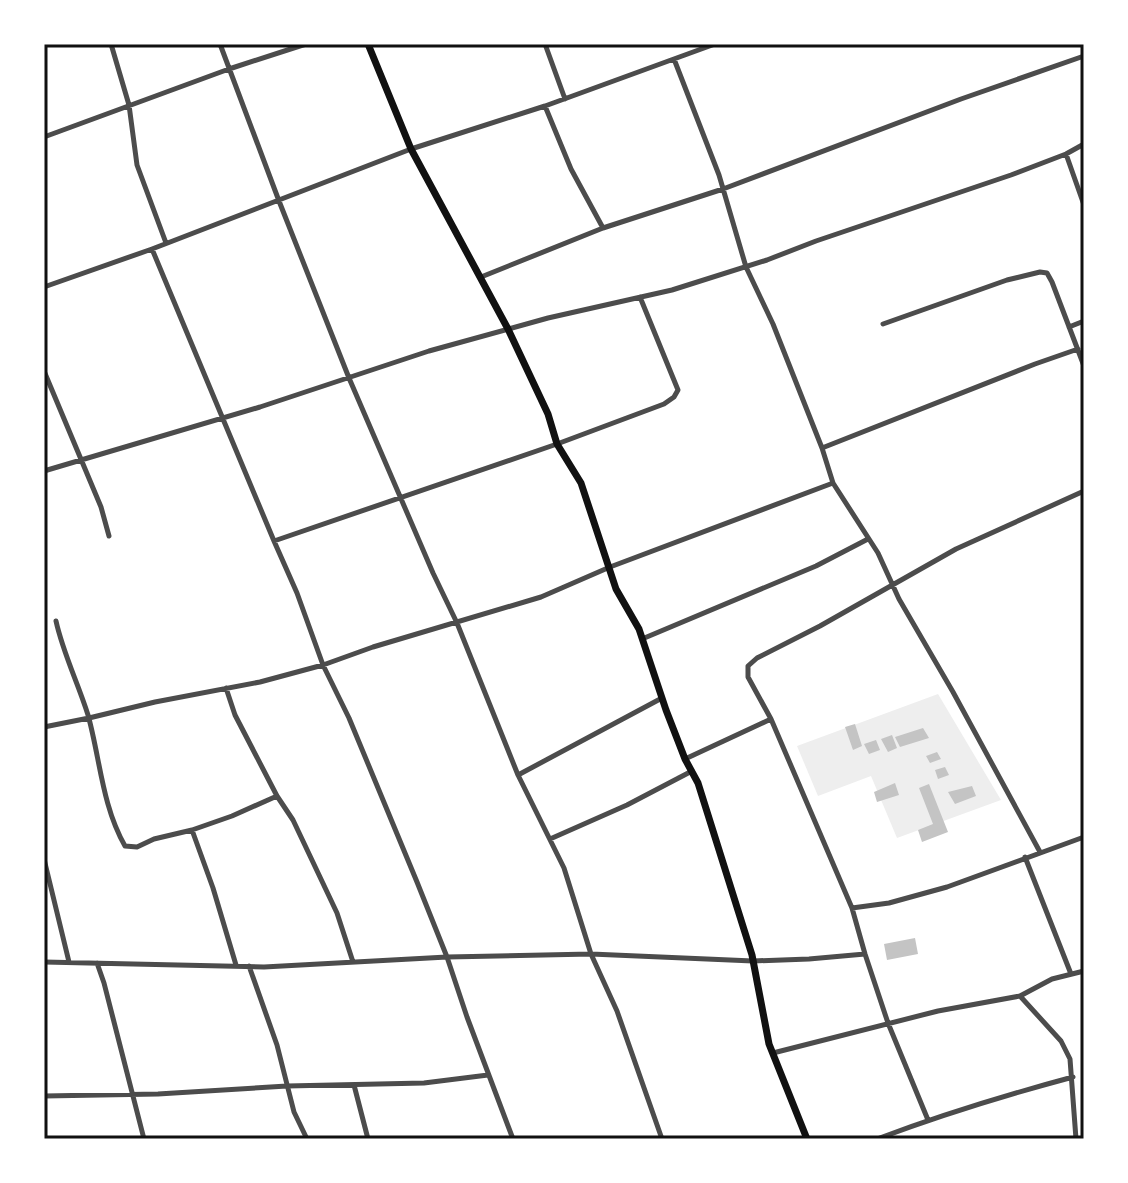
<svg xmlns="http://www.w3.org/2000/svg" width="1128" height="1183" font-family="Poppins,sans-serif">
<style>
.green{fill:#eee}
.building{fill:#c4c4c4}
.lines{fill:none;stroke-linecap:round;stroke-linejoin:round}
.minor{stroke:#4c4c4c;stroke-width:5}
.secondary{stroke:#111;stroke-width:7}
.neatline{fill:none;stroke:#111;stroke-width:3}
</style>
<rect width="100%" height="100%" fill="#fff"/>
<!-- green -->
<path class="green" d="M938 694 1001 800 897 838 871 776 818 796 797 746Z"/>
<!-- building -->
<path class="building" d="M855 724 862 746 853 750 845 727Z
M923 728 929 738 900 747 895 737Z
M892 735 897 748 888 752 881 739Z
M876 740 880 750 869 754 864 744Z
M937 752 941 759 930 763 926 756Z
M945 767 949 775 938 779 935 770Z
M895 783 899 795 877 802 874 792Z
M929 784 948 832 922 842 918 830 933 824 919 788Z
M972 786 976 796 955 804 948 792Z
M915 938 918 954 887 960 884 944Z"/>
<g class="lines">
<!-- minor -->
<path class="minor" d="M111 44 129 105 137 165 166 243
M220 44 279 201 349 378 433 573 457 623 518 775 564 868 591 954 617 1011 662 1139
M545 44 565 99
M674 59 719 175 746 267 773 324 822 448 833 483 878 553 899 599 953 692 1040 852
M545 106 571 169 603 228
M44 137 229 69 306 44
M1066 154 1084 205
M152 249 274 541 297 593 323 665 349 718 417 882 447 957 467 1017 513 1139
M481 277 603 228 723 189 961 99 1084 56
M44 287 152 249 411 149 545 106 715 44
M883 324 1007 280 1040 272 1047 273 1052 282 1084 366
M1069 327 1084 321
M44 371 101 507 109 536
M822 448 1035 364 1078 349
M44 471 260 407 429 351 548 318 672 290 767 260 816 241 1011 175 1066 154 1084 144
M274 541 557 444 664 404 674 397 678 390 640 297
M56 621C63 653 78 683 88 715 100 758 102 806 125 846L137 847 154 839 192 830 232 816 277 796
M642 639 816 566 868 539
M226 688 235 715 277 796 293 820 337 913 353 962
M44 727 89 718 155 702 260 682 323 665 373 647 541 597 610 567 833 483
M685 759 771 719
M518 775 662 698
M192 830 213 888 236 965
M550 839 627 805 692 771
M1025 857 1071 974
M44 859 69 962
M852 908 889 903 947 887 1084 837
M44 962 264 967 447 957 591 954 753 961 809 959 865 954
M97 963 104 983 144 1139
M249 966 277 1045 294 1112 307 1139
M1020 996 1061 1041 1070 1059 1076 1139
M773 1053 938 1011 1020 996 1052 979 1084 971
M354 1085 368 1139
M44 1096 158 1094 287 1086 424 1083 488 1075
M928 1120 888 1023 865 954 852 908 771 719 748 677V666L757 658 820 626 956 549 1084 491
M877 1139C941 1115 1006 1095 1073 1077"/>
<!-- secondary -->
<path class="secondary" d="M368 44 411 149 508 329 548 414 557 444 581 483 616 589 639 629 666 710 685 759 698 783 752 955 769 1044 807 1139"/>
</g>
<!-- border -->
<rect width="1128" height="1183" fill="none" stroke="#ffffff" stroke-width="92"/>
<rect x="46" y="46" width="1036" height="1091" class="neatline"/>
</svg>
